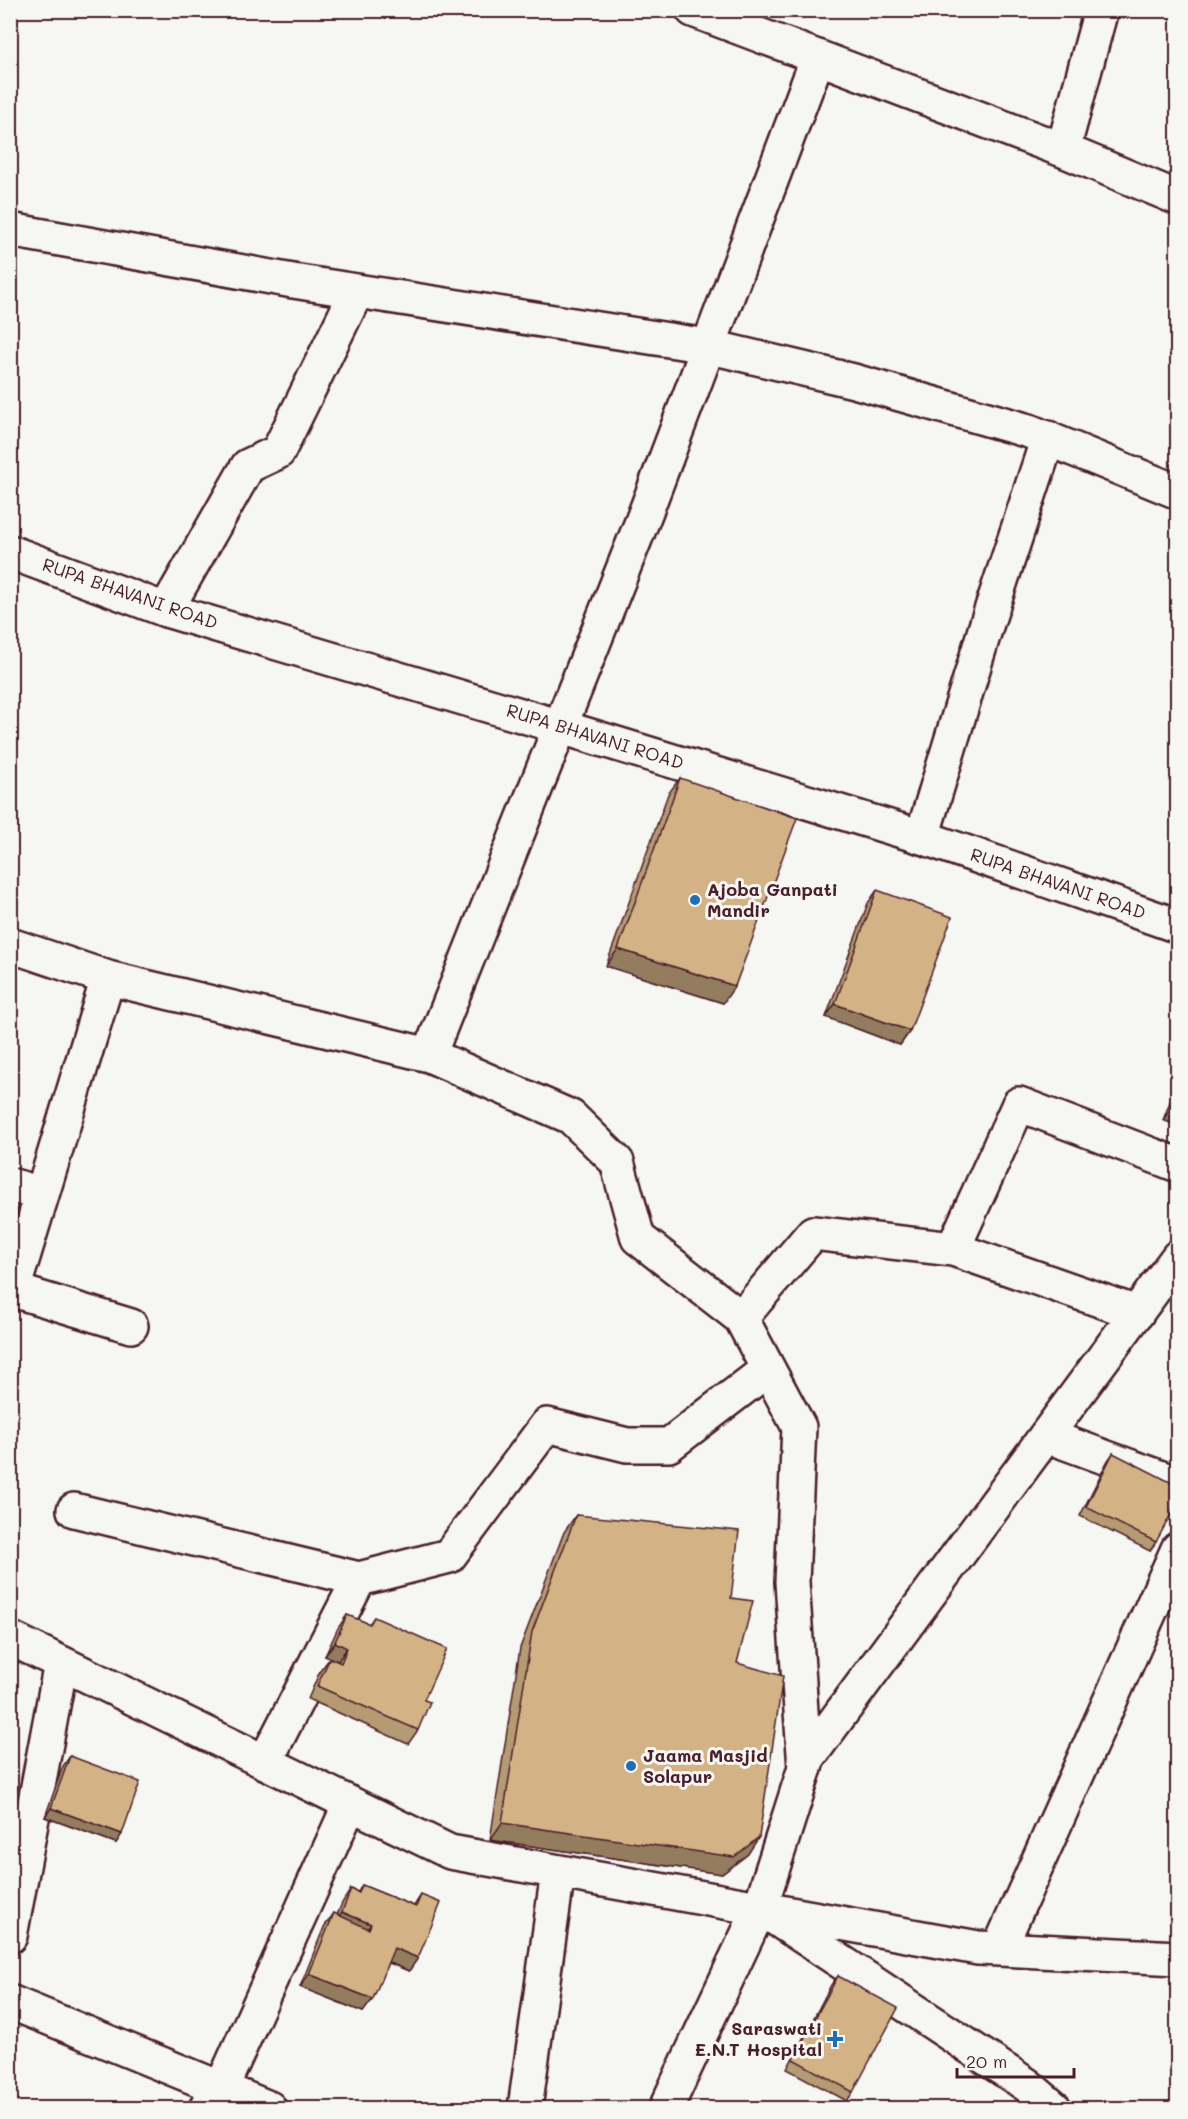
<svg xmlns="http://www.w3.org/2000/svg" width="1188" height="2119" font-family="Mali,sans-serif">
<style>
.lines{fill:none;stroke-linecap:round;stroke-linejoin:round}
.street-casing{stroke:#4a1f2b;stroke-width:38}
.secondary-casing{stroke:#4a1f2b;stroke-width:38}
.street{stroke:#f6f6f2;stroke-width:33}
.secondary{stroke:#f6f6f2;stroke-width:33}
.wall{fill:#b59a73;stroke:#4a1f2b;stroke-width:1.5}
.shaded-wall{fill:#947d5e;stroke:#4a1f2b;stroke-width:1.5}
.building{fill:#d3b386;stroke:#4a1f2b;stroke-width:1.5}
.poi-dot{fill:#1f6fb2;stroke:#f6f6f2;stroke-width:2}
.labels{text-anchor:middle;stroke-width:6;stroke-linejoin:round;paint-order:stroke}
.street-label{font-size:18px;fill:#4a1f2b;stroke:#f6f6f2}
.poi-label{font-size:18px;font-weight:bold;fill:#4a1f2b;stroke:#f6f6f2;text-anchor:start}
</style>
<rect width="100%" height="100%" fill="#f6f6f2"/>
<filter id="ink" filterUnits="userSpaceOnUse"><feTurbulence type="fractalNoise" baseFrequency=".0167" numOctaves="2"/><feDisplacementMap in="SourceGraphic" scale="12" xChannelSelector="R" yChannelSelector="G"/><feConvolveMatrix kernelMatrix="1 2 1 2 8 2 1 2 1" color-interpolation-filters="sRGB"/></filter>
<g filter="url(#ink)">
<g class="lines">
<!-- street casing -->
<g class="street-casing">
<path id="street" d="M693 10 1063 150 1178 198
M1063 150 1101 10
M10 230 293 281 707 346 854 381 1029 431 1178 492
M166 610 248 466 278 452 357 291
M922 837 987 623 1048 438
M10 945 108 978
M429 1055 643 519 818 57
M10 1185 42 1194
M953 1249 1019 1104 1178 1165
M741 1318 813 1233 953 1249 1137 1313
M131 1326 13 1290 108 978 429 1055 571 1117 617 1162 638 1238 741 1318 799 1427 792 1582 805 1768
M1047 1436 1178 1484
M74 1510 359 1579
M10 1638 450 1852 978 1948 1178 1958
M265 1762 359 1579 449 1556 547 1425 627 1445H669L768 1369
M10 1936 61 1663
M999 1949 1178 1549
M10 2002 269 2108
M206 2108 221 2089 350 1804
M525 2108 558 1872
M666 2108 760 1908"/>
</g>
<!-- secondary casing -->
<g class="secondary-casing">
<path id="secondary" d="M10 552 166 610 561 727 922 837 1178 926
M1054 2108 1027 2085 760 1908 808 1758 1178 1257"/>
</g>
<!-- street -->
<use href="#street" class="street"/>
<!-- secondary -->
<use href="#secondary" class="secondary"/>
</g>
<!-- wall -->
<path class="wall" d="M680 778 723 1003 606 966 668 794Z
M877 890 910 1031 900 1045 826 1017 868 903Z
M1178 1081V1126L1163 1120Z
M1113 1453 1156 1542 1150 1551 1080 1516 1107 1462Z
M576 1515 731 1598 737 1663 748 1854 722 1874 490 1840 520 1648 564 1532Z
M347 1615 369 1624 374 1617 424 1700 418 1730 408 1744 308 1699 320 1671 330 1658 338 1661 325 1656 338 1628Z
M70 1756 122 1834 116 1843 45 1817 63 1766Z
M362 1885 414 1906 421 1895 409 1971 388 1963 363 2012 300 1987 324 1927 334 1913 337 1915 342 1903 351 1889 358 1892Z
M838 1976 853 2092 847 2101 787 2069 831 1985Z"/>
<!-- shaded-wall -->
<path class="shaded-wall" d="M618 949 735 986 723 1003 606 966Z
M835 1004 910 1031 900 1045 826 1017Z
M1169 1111 1178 1114V1126L1163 1120Z
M335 1642 347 1648 338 1661 325 1656Z
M51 1808 122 1834 116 1843 45 1817Z
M502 1823 759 1837 748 1854 722 1874 490 1840Z
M342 1912 371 1924 362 1937 333 1925Z
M394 1948 418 1958 409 1971 385 1961Z
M309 1974 373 1999 363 2012 300 1987Z"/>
<!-- building -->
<path class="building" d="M680 778 797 818 735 986 618 949Z
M877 890 952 917 910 1031 835 1004Z
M1178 1089V1114L1169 1111Z
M1113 1453 1178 1486V1501L1156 1542 1086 1507Z
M576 1515 739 1531 731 1598 753 1601 737 1663 783 1676 759 1837 734 1857 502 1823 532 1632Z
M347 1615 370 1624 374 1617 447 1649 424 1700 430 1702 418 1730 317 1686 330 1658 341 1663 347 1648 335 1642Z
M70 1756 140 1782 122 1834 51 1808Z
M362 1885 416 1907 421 1895 441 1903 418 1958 394 1948 373 1999 309 1974 334 1913 369 1929 371 1924 342 1912 351 1889 359 1893Z
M838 1976 898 2008 853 2092 793 2059Z"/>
</g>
<!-- markers -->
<g class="poi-dot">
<circle cx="695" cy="900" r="6"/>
<circle cx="631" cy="1766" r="6"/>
<path d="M832 2030h6v6h6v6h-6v6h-6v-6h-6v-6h6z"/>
</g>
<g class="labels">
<!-- street labels -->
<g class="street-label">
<text transform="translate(130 594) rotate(19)" y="6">RUPA BHAVANI ROAD</text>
<text transform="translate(595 737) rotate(17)" y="6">RUPA BHAVANI ROAD</text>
<text transform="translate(1058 884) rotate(19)" y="6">RUPA BHAVANI ROAD</text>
</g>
<!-- poi labels -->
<g class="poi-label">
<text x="707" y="896">Ajoba Ganpati<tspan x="707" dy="21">Mandir</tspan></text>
<text x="643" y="1762">Jaama Masjid<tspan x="643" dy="21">Solapur</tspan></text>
<text x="822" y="2035" text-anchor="end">Saraswati<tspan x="822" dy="21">E.N.T Hospital</tspan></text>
</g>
</g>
<!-- margin -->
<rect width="1188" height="2119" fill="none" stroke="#f6f6f2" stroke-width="36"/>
<rect x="18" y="18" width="1152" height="2083" fill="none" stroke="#4a1f2b" stroke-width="2" filter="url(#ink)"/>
<!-- scale -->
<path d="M957 2068v9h117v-9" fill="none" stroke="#4a1f2b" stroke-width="3"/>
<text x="966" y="2068" font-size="18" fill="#4a1f2b" stroke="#f6f6f2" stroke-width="4.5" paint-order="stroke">20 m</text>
</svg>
